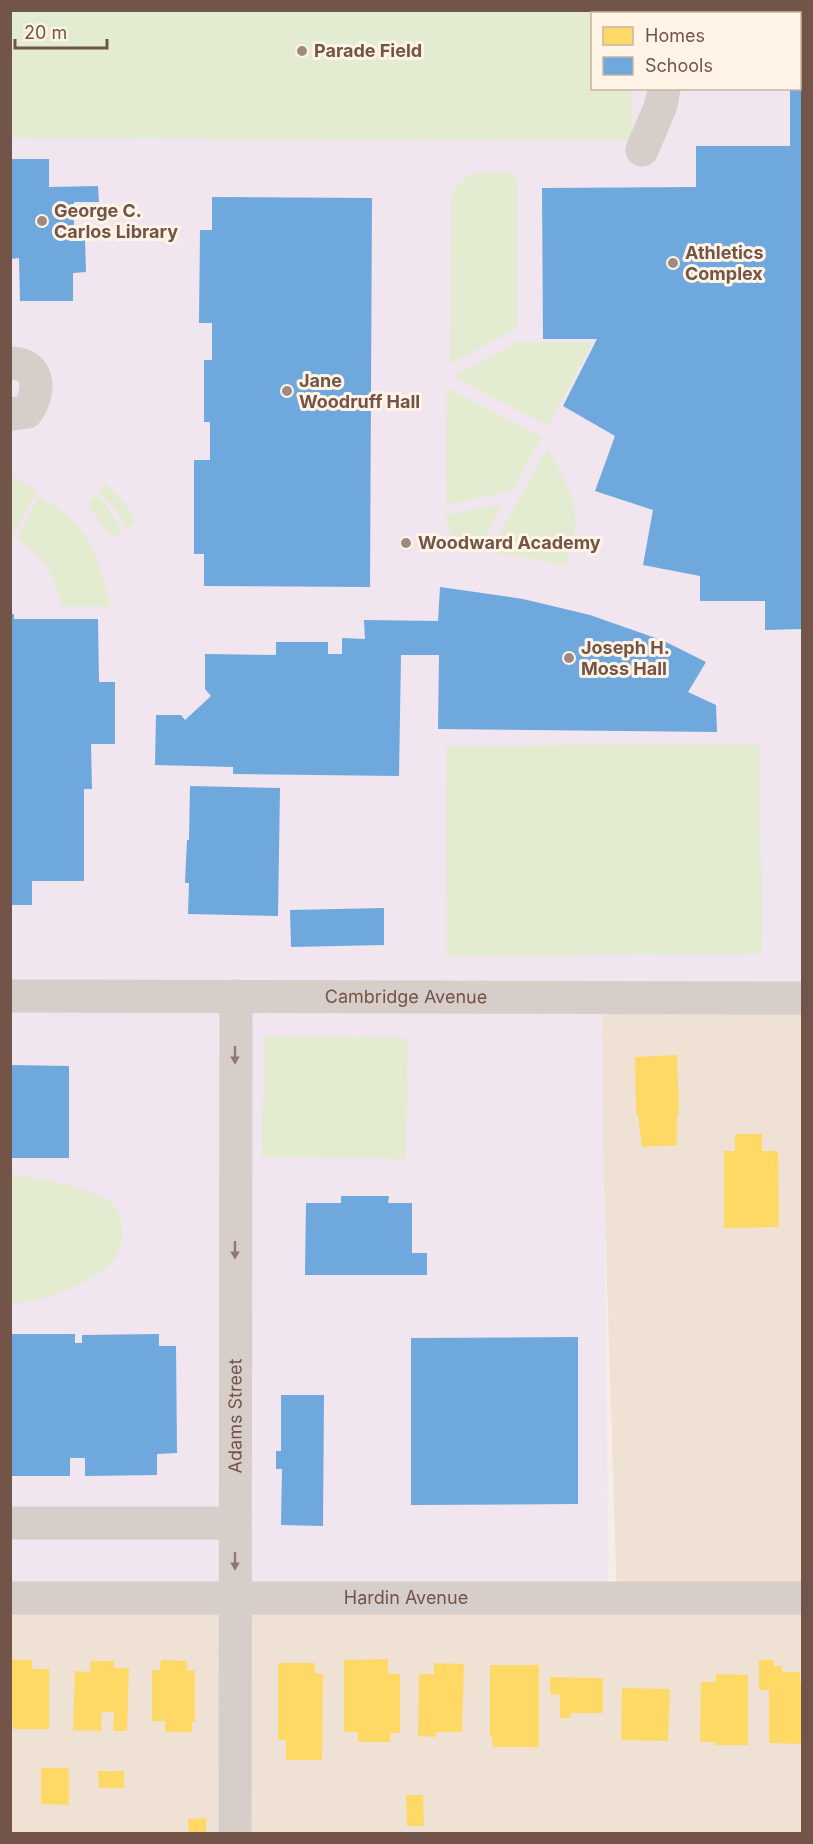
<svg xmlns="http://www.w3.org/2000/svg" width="813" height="1844" font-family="Inter,sans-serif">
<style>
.residential{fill:#efe1d3}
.education{fill:#f1e5f0;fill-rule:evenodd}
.green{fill:#e3ebd1}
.homes{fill:#ffd966}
.schools{fill:#6fa8dc}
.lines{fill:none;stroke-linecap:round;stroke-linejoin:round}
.minor{stroke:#d7cdc9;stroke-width:33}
.oneway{fill:#90786f}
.poi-dot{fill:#a08a7f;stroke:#fff4e6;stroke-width:2}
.labels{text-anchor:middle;stroke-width:6;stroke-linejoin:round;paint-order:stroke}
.poi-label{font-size:18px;font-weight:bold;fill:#725448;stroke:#fff4e6;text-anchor:start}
.street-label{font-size:18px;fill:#725448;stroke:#fff4e6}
</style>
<rect width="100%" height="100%" fill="#f6eee6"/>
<!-- residential -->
<path class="residential" d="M563 997 802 1007V1833L11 1834V1597L617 1598 603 1155 602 1019Z"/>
<!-- education -->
<path class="education" d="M11 11H802V998L602 997 609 1598H11ZM592 14H800V88H592Z"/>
<!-- green -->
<path class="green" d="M11 11H632V13L592 14V88L632 89V141L11 138Z
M511 172 517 179V328L450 364 451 199 457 186 473 173Z
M517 342H593L548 426 453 377Z
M447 388 542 437 511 491 446 505Z
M548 448C557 467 572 489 575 510 577 529 570 549 566 567L529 558 489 552Z
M14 478 38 490 13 534 11 533V491Z
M106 483 128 508 136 523 127 529 117 512 98 491Z
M95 494 104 502 123 531 111 538 87 504Z
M39 496C49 503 61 509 70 518 92 537 106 579 111 607L62 606C51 568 47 563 17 538Z
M498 505 500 510 477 552C458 546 447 535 446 515Z
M760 744 762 954 447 956 446 746Z
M264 1036 408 1038 406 1159 262 1157Z
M11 1174C37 1179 97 1186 115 1207 121 1214 123 1225 122 1233 122 1241 120 1253 115 1259 94 1284 42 1302 11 1304Z"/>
<!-- homes -->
<path class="homes" d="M677 1055 679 1114H677V1145L642 1147 638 1115 636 1114 635 1057Z
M735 1134H762V1151H778L779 1227 724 1228V1151H735Z
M388 1659V1674H400V1733H390V1742H358V1732H344V1660Z
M10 1660H32V1669H49V1729H13V1723H10Z
M161 1660 187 1661V1670L195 1671V1722H192V1732H165V1721H152V1670H160Z
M759 1660H774V1666H782V1672H800V1683H802V1744L769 1743V1690H759Z
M91 1661H115L114 1668H129L127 1731H113L114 1712H102L101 1731 73 1730 75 1671 90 1672Z
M278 1663H315V1673L323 1674 322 1760H286V1740H278Z
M434 1663 464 1664 462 1732H436V1737L418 1736 419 1674H434Z
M490 1665H539V1747H493L492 1736H490Z
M716 1674 748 1675V1745H715V1742H700L701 1682H716Z
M550 1677 603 1678V1713H571L570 1718H560V1695L550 1694Z
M622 1688 670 1689 668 1741 621 1740Z
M41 1768H69V1805L41 1804Z
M98 1771H124V1788H99Z
M406 1795H423L424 1826H407Z
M206 1818V1834H189L188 1819Z"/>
<!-- schools -->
<path class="schools" d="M789 10H802V629L765 630V601H700V576L643 565 653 510 595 491 615 436 563 406 597 339H543L542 188 696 187V146H790V88H800V14H789Z
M10 159H49V187L98 186 99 202H74V239H85L86 272 73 273V301H20L19 258 10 259Z
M212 197 372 198 370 587 204 586V554H194V460H210V422H204V360H212V323H199L200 230H212Z
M440 587 523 599 590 615 664 641 706 662 688 692 716 705 717 732 438 729 439 655H401L399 776 233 774V767L155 765 156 715H181L185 720 211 696 205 689V654L276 655V642H328V654H342V638L365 639 364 620 438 621Z
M10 614H14V619H98L99 682H115V744H91L92 789H84V881H32V905H10Z
M190 786 280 788 278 916 188 914 189 883H185L187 840H189Z
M384 908V945L291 947 290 910Z
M10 1065 69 1066V1158H12Z
M341 1196H389L388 1203H412V1253H427V1275H305L306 1203H341Z
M10 1334H75V1343H82V1335L159 1334V1346H176L177 1453 157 1454V1475L85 1476V1458H70V1476H10Z
M578 1337V1504L411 1505V1338Z
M281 1395H324L323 1526 281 1525 282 1469H276V1451H281Z"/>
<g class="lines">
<!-- minor -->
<g class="minor">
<path d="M669 14 670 10"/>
<path d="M642 150 661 105 664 88"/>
<path d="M10 363C41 363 41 392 27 412L10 414"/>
<path id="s1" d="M10 996 802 998"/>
<path d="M10 1523H235"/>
<path id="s2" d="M10 1598H802"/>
<path id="s3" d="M235 1834 236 996"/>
</g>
</g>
<!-- one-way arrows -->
<defs><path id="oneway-solid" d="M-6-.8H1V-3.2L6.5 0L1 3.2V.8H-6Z" transform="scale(1.5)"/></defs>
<g class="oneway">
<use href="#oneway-solid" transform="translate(235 1055) rotate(90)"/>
<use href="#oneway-solid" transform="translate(235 1250) rotate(90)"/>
<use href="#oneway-solid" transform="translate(235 1561) rotate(90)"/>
</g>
<!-- markers -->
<g class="poi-dot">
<circle cx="302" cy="51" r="6"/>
<circle cx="42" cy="221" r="6"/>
<circle cx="673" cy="263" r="6"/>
<circle cx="287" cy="391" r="6"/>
<circle cx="406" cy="543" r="6"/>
<circle cx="569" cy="658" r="6"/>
</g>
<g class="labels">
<!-- poi labels -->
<g class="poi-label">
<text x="314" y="57">Parade Field</text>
<text x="54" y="217">George C.<tspan x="54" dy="21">Carlos Library</tspan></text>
<text x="685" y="259">Athletics<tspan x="685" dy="21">Complex</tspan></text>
<text x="299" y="387">Jane<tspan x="299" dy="21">Woodruff Hall</tspan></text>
<text x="418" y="549">Woodward Academy</text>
<text x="581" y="654">Joseph H.<tspan x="581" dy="21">Moss Hall</tspan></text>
</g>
<!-- street labels -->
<g class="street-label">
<text dy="6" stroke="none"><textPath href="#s1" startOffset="396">Cambridge Avenue</textPath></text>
<text dy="6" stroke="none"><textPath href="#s3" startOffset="418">Adams Street</textPath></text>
<text dy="6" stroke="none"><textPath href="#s2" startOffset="396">Hardin Avenue</textPath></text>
</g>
</g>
<!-- border -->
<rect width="813" height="1844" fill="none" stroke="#725448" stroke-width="24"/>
<!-- legend -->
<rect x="591" y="12" width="210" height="78" fill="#fff4e6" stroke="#c7b4a7" stroke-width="1.5"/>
<rect x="603" y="27" width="30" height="18" fill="#ffd966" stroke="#c7b4a7" stroke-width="1.5"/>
<text x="645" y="42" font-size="18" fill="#725448">Homes</text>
<rect x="603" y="57" width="30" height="18" fill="#6fa8dc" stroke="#c7b4a7" stroke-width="1.5"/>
<text x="645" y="72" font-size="18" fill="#725448">Schools</text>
<!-- scale -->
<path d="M15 39v9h92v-9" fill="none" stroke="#725448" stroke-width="3"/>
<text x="24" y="39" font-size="18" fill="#725448" stroke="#fff4e6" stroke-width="4.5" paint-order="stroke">20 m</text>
</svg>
